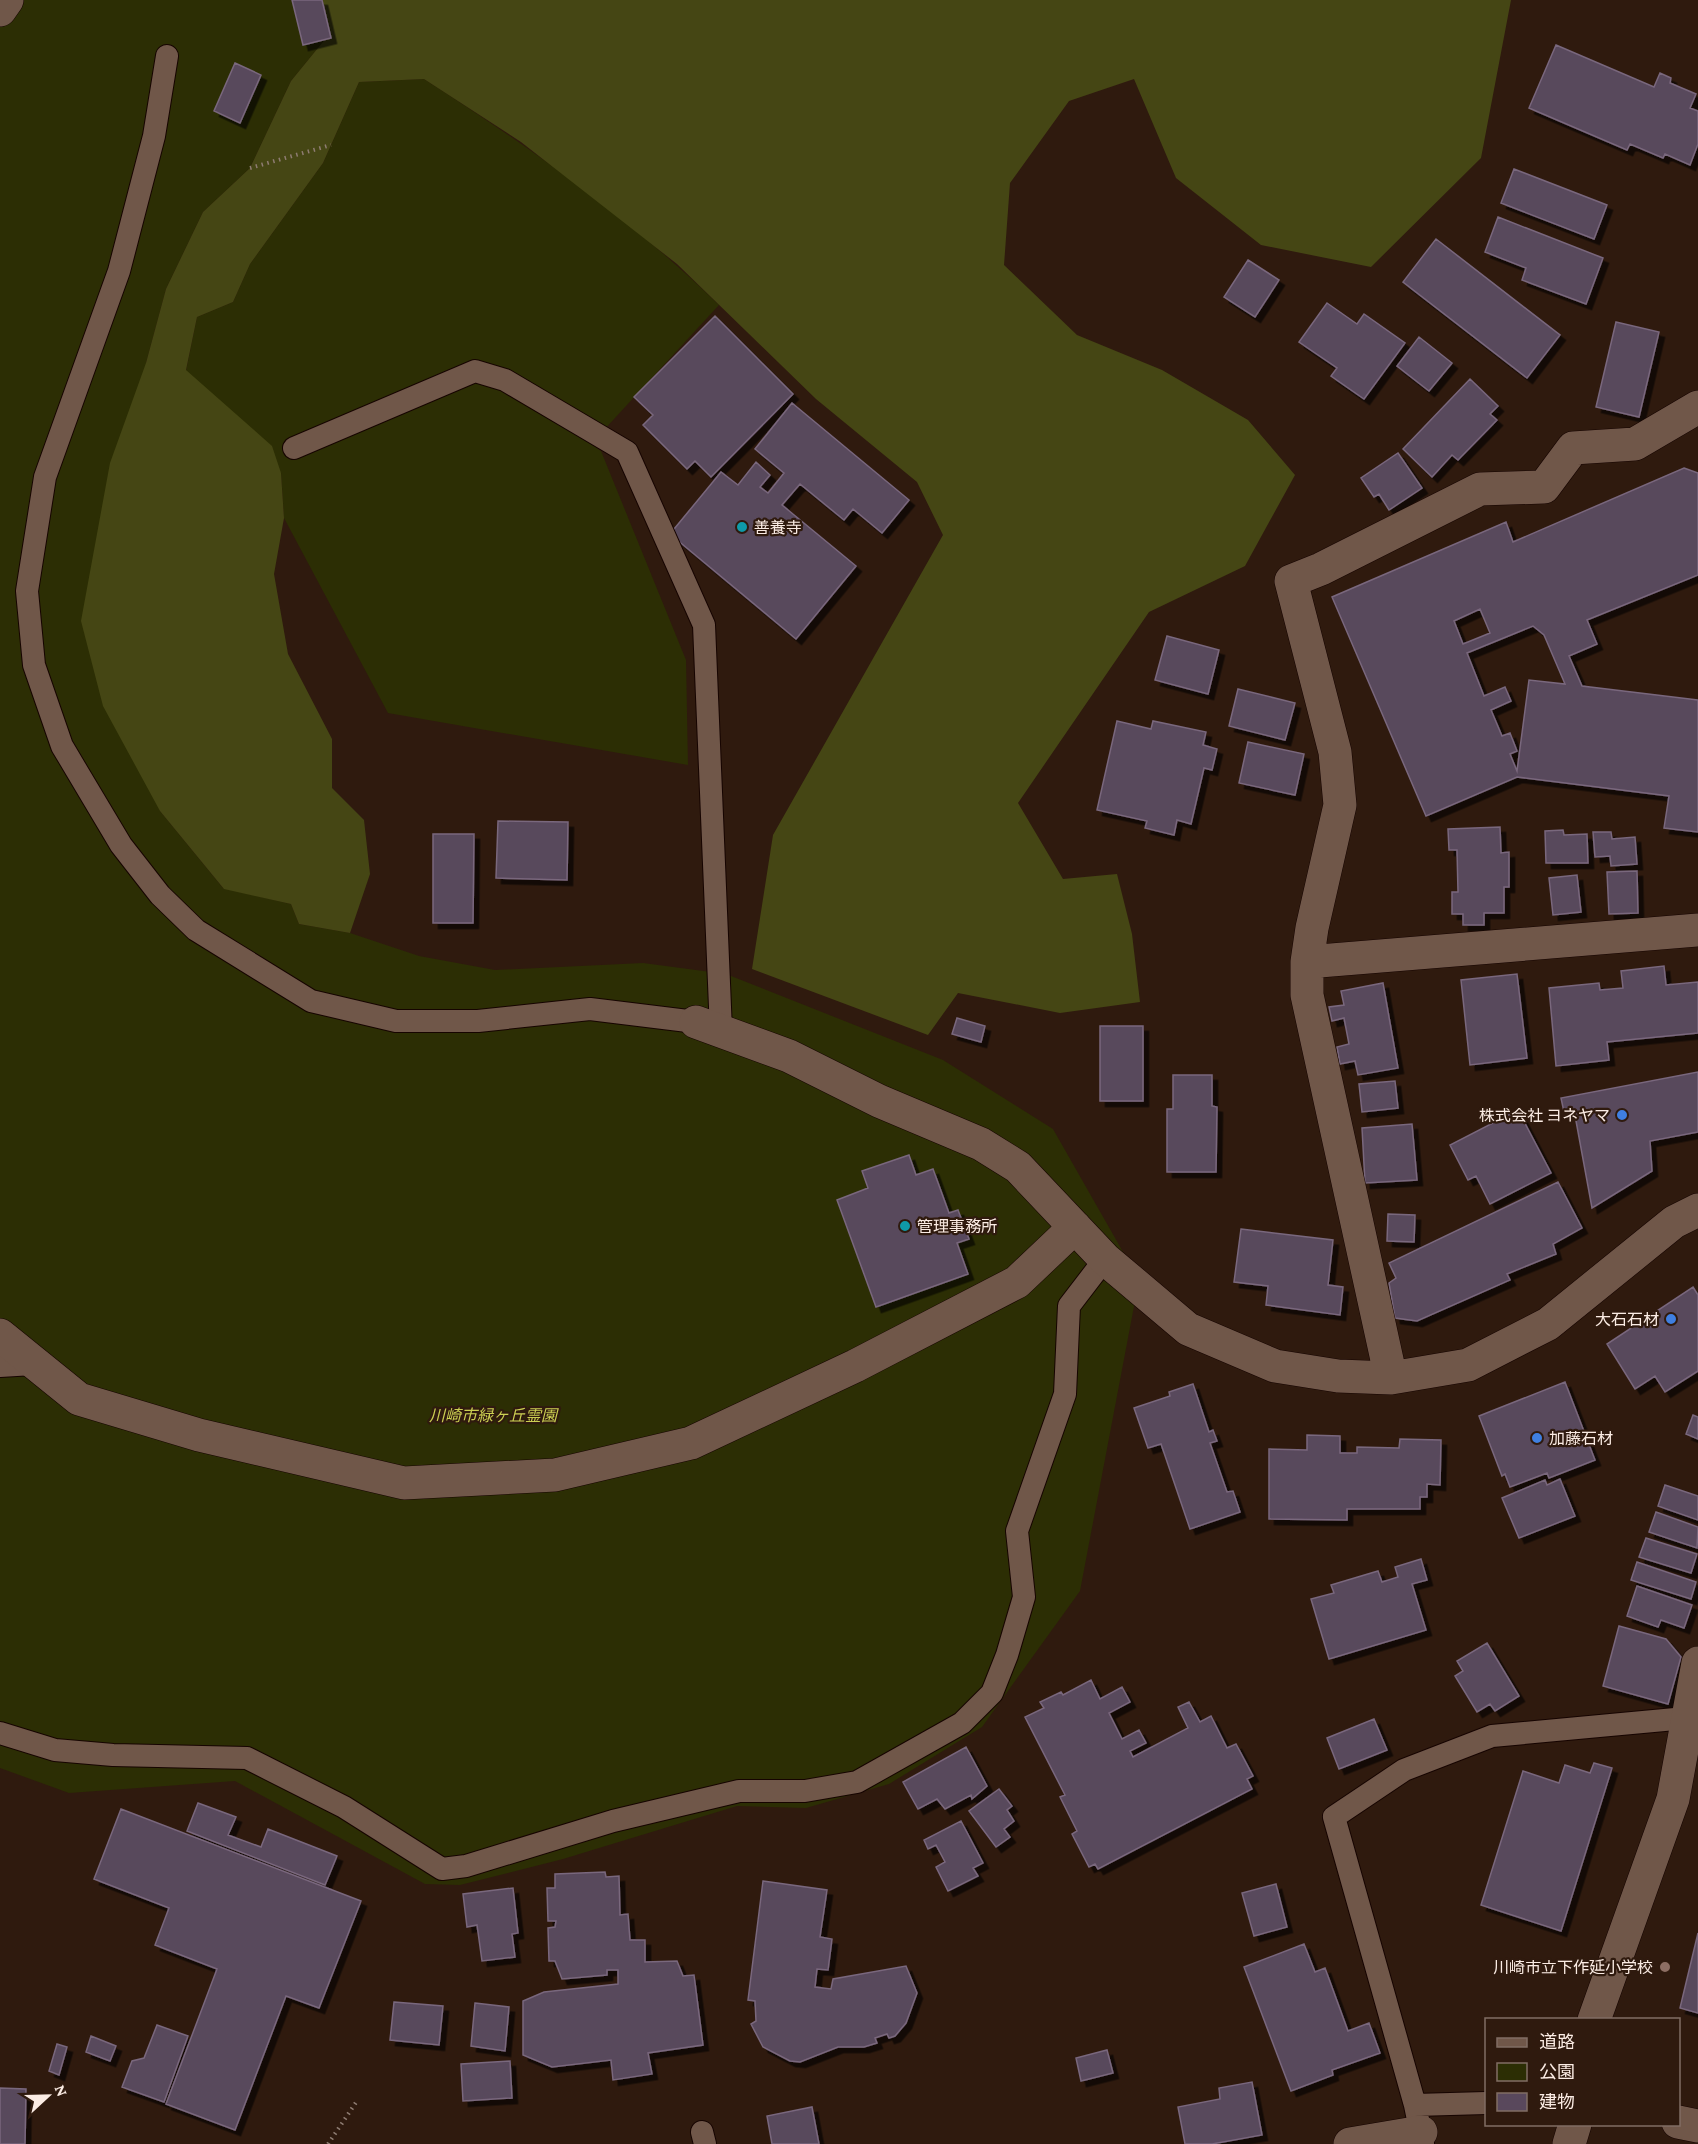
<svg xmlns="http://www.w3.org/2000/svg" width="1698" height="2144" font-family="'Crimson Pro','Noto Sans JP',serif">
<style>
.green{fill:#2c2e04}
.forest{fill:#454614}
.building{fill:#59485c;stroke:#79677d;stroke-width:1.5;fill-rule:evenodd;filter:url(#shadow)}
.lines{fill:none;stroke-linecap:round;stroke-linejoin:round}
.lane-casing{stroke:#160400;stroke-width:24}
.street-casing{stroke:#160400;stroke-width:34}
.path{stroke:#8e7c72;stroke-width:4;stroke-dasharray:1.5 4.5;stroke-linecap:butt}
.lane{stroke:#705749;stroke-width:22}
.street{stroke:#705749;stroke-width:33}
.culture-dot{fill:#0f9aa8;stroke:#2f1a0e;stroke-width:2}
.shop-dot{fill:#3f7fe0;stroke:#2f1a0e;stroke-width:2}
.education-dot{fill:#8d6e63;stroke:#2f1a0e;stroke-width:2}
.labels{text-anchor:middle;stroke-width:4.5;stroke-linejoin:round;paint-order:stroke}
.poi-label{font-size:16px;fill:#fbece4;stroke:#2f1a0e;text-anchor:start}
.park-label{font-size:16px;font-style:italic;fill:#cbcf52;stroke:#2f1a0e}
</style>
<defs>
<filter id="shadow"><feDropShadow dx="5.5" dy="5.5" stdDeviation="0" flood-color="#0009"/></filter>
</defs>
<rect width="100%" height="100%" fill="#2f1a0e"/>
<!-- green -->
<path class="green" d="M0 0H322L331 32 291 81 250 168 203 212 166 289 146 363 160 811 223 888 291 904 299 924 350 933 419 956 495 970 643 963 726 974 943 1060 1053 1129 1139 1280 1080 1591 982 1727 889 1784 806 1808 737 1806 563 1859 460 1885 425 1884 235 1781 69 1793 0 1768Z
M424 79C528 146 630 218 719 305L591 444 601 451 686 660 688 765 388 713 284 518 281 473 186 371 197 317 233 302 250 264 323 163 359 82Z"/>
<!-- forest -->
<path class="forest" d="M322 0H1511L1481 158 1371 267 1261 245 1176 178 1134 79 1069 101 1010 183 1004 265 1077 335 1162 370 1248 420 1295 475 1245 566 1149 612 1018 803 1063 879 1117 874 1132 934 1140 1002 1060 1013 958 993 928 1035 752 969 773 835 943 535 917 482 816 399 677 264 521 142 424 79 359 82 323 163 250 264 233 302 197 317 186 370 272 446 281 473 284 518 274 574 288 654 332 739V788L364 820 370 874 350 933 299 924 291 904 224 889 160 811 103 706 81 621 110 463 146 363 166 289 203 212 250 168 291 81 331 32Z"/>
<!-- building -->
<path class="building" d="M292 0H322L331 38 303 45Z
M1556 45 1654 87 1660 73 1671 78 1670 83 1696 94 1690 108 1698 111V144L1690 165 1665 154 1663 158 1630 144 1627 150 1529 108Z
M235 63 261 75 240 123 214 111Z
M1514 169 1607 205 1594 239 1501 203Z
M1498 217 1603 258 1586 304 1522 280 1526 268 1485 252Z
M1436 239 1560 335 1527 378 1403 282Z
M1248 260 1279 280 1255 317 1224 297Z
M1327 303 1357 324 1364 314 1405 343 1364 399 1331 376 1337 368 1299 342Z
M715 316 793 394 711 477 695 461 687 469 643 425 653 415 634 397Z
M1616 322 1659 332 1639 417 1596 407Z
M1419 337 1452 363 1429 391 1397 366Z
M1470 379 1498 406 1490 414 1497 420 1458 460 1452 455 1432 477 1403 449Z
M792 403 909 500 882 533 853 509 844 520 800 484 782 505 856 566 796 639 670 534 721 472 738 485 756 462 770 475 760 487 768 493 784 473 755 449Z
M1398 453 1422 488 1389 510 1379 494 1374 497 1361 478Z
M1684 468 1698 473V575L1587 620 1597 644 1569 656 1582 686 1698 700V832L1664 828 1669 796 1517 777 1426 816 1332 597 1506 522 1513 542ZM1480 609 1490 633 1463 644 1454 621ZM1533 626 1544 635 1565 684 1529 680 1517 771 1510 754 1517 751 1510 733 1502 736 1491 710 1511 701 1505 687 1484 696 1467 653Z
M1167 636 1219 650 1208 694 1155 680Z
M1238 689 1295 703 1285 740 1229 726Z
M1117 721 1151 729 1153 721 1206 732 1203 745 1217 749 1212 770 1204 768 1191 824 1177 820 1174 835 1145 828 1147 821 1097 810Z
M1248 742 1304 754 1295 795 1239 783Z
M498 821 568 822 567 880 496 878Z
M1500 827 1501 853 1509 852V887H1504V913H1484V925H1463V914H1452V892H1458L1457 850H1449L1448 829Z
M1563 830 1564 835 1587 834 1588 863H1546L1545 831Z
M1593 832H1611L1612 839 1635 837 1637 864 1611 866 1610 856 1595 857Z
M433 834H474L473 923H433Z
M1637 871 1638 913 1609 914 1607 872Z
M1577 875 1581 912 1553 915 1549 878Z
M1664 966 1666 985 1698 982V1033L1607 1042 1609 1060 1556 1066 1549 988 1599 983 1600 990 1623 988 1621 971Z
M1517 974 1527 1058 1470 1065 1461 980Z
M1383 983 1398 1068 1358 1075 1355 1061 1340 1064 1337 1047 1349 1044 1344 1018 1332 1021 1329 1007 1344 1005 1341 991Z
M957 1018 985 1026 981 1042 952 1034Z
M1100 1026H1143V1101H1100Z
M1698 1072V1132L1650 1141 1652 1171 1592 1208 1574 1110 1564 1112 1561 1098Z
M1173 1075H1212V1106L1217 1107 1216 1172H1167V1109H1173Z
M1395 1081 1398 1108 1362 1112 1359 1084Z
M1518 1110 1551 1173 1490 1204 1476 1176 1468 1180 1450 1145Z
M1412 1124 1417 1180 1365 1183 1362 1128Z
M909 1155 916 1175 933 1169 949 1213 958 1210 969 1239 957 1243 968 1274 876 1307 837 1200 868 1188 862 1171Z
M1558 1182 1582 1228 1553 1244 1556 1254 1507 1274 1510 1280 1417 1321 1395 1318 1389 1283 1396 1278 1389 1263Z
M1388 1214 1415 1215 1414 1242 1387 1241Z
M1241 1229 1333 1240 1328 1285 1343 1287 1340 1315 1266 1305 1268 1286 1234 1282Z
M1693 1287 1698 1295V1371L1665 1392 1655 1376 1635 1389 1607 1344Z
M1565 1382 1595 1460 1549 1478 1547 1473 1510 1487 1505 1474 1502 1476 1479 1416Z
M1193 1384 1209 1432 1213 1430 1217 1441 1210 1443 1227 1492 1233 1491 1240 1512 1190 1529 1161 1444 1148 1448 1134 1408 1170 1396 1169 1392Z
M1693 1415 1698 1417V1439L1686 1434Z
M1307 1435 1340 1436V1453H1357V1447L1399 1448 1400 1439 1441 1440 1440 1485 1427 1484V1497H1420V1509H1347V1520L1269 1519V1449L1307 1450Z
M1560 1479 1575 1516 1519 1538 1502 1498 1545 1480 1547 1485Z
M1665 1485 1698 1496V1520L1658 1506Z
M1656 1512 1698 1527 1697 1548 1649 1532Z
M1646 1538 1697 1554 1691 1573 1639 1557Z
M1421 1559 1427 1580 1412 1584 1426 1630 1329 1659 1311 1599 1334 1593 1331 1585 1378 1571 1382 1582 1398 1577 1395 1567Z
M1637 1562 1696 1582 1691 1599 1631 1580Z
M1637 1586 1692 1605 1684 1628 1661 1620 1658 1627 1627 1616Z
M1619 1626 1666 1639 1681 1657 1668 1704 1603 1686Z
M1487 1643 1519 1696 1495 1711 1490 1704 1477 1712 1455 1676 1463 1671 1457 1661Z
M1091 1680 1100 1699 1122 1687 1130 1702 1109 1713 1122 1739 1139 1730 1146 1743 1130 1751 1133 1757 1188 1728 1178 1707 1189 1702 1200 1722 1211 1716 1227 1748 1236 1744 1253 1776 1247 1779 1252 1789 1098 1869 1095 1864 1089 1867 1072 1834 1077 1831 1060 1797 1065 1795 1025 1717 1044 1708 1040 1702 1061 1692 1063 1695Z
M1374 1719 1387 1750 1339 1769 1327 1738Z
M966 1747 987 1786 972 1799 971 1795 945 1809 937 1799 918 1809 903 1782Z
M1594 1763 1612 1768 1561 1931 1481 1905 1523 1771 1559 1783 1565 1765 1590 1773Z
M999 1789 1012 1806 1007 1810 1014 1821 1004 1829 1010 1837 996 1847 969 1811Z
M198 1803 236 1817 228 1835 261 1847 268 1829 337 1856 325 1885 187 1831Z
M121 1809 361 1901 319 2008 286 1996 235 2130 166 2104 217 1969 155 1945 169 1908 94 1879Z
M961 1821 983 1863 973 1868 978 1876 948 1891 936 1867 945 1862 936 1845 928 1849 924 1840Z
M605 1872 606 1877 619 1876 620 1915 628 1914 630 1940H645V1962L677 1961 683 1976 694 1975 703 2045 648 2053 652 2074 613 2080 611 2060 552 2067 523 2055V2001L544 1992 618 1984V1970H607V1975L562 1979 555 1961H549L548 1928 555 1927 556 1921H548L547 1888H555V1874Z
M763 1881 827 1890 820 1937 832 1939 828 1970 817 1969 815 1987 831 1989 833 1979 906 1966 917 1993 906 2023 895 2036 889 2038 887 2034 875 2038 877 2043 864 2047H838L800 2062 790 2061 763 2047 751 2024 756 2021 755 2001 748 2000Z
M1276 1884 1287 1927 1254 1936 1242 1893Z
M513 1888 518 1933 512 1934 515 1957 482 1961 477 1925 467 1927 463 1894Z
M1698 1933V2013L1680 2008Z
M1304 1944 1315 1972 1325 1968 1348 2031 1369 2023 1380 2053 1332 2070 1333 2075 1291 2091 1244 1967Z
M394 2002 443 2006 439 2045 390 2040Z
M475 2003 509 2007 505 2051 471 2046Z
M157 2025 188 2036 164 2102 122 2087 132 2061 144 2058Z
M91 2036 116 2046 110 2061 86 2052Z
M57 2044 67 2047 59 2075 49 2071Z
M1107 2050 1113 2073 1081 2081 1076 2058Z
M510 2061 512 2098 463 2101 461 2064Z
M1252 2082 1262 2135 1212 2144H1185L1178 2107 1220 2099 1219 2088Z
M0 2088 26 2089 25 2144H0Z
M812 2107 819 2144H772L767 2116Z"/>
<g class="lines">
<!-- lane casing -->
<g class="lane-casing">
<path id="lane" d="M167 56 154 136 119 271 45 477 27 591 34 665 62 746 121 845 160 895 196 930 311 1001 396 1021H478L590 1009 696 1022
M294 448 475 371 505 380 627 452 704 625 721 1031
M0 1366 33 1364
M0 1733 55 1750 113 1755 247 1758 344 1807 442 1869 466 1866 613 1821 739 1791H805L857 1782 962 1723 992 1693 1007 1655 1024 1597 1017 1531 1065 1394 1069 1306 1105 1259
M1415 2105 1486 2103
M702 2132 705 2144
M1423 2144 1415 2105 1334 1817 1404 1770 1492 1736 1686 1718"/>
</g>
<!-- street casing -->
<g class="street-casing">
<path id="street" d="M0 10 7 0
M1307 962 1698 930
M696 1022 789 1056 879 1101 981 1144 1018 1167 1105 1259 1188 1329 1275 1366 1338 1376 1391 1378 1468 1365 1548 1324 1674 1222 1698 1210
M0 1335 79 1399 199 1435 404 1483 555 1475 691 1443 855 1366 1017 1282 1075 1227
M1391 1378 1307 995V962L1312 928 1340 805 1335 752 1291 581 1321 569 1480 489 1544 487 1573 448 1635 444 1698 407
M1594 2020 1673 1799 1698 1663
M1678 2122 1698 2126
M1350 2144 1421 2132
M1569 2144 1575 2124"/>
</g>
<!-- path -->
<path class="path" d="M250 168 331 145
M328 2144 357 2101"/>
<!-- lane -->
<use href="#lane" class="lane"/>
<!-- street -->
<use href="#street" class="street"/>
</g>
<!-- markers -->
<g class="culture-dot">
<circle cx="742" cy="527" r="6"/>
<circle cx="905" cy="1226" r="6"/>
</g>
<g class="shop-dot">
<circle cx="1622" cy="1115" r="6"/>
<circle cx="1671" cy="1319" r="6"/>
<circle cx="1537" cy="1438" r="6"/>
</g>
<circle class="education-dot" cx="1665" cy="1967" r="6"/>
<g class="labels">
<!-- poi labels -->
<g class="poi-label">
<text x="754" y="533">善養寺</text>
<text x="1610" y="1121" text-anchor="end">株式会社 ヨネヤマ</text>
<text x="917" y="1232">管理事務所</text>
<text x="1659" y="1325" text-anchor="end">大石石材</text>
<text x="1549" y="1444">加藤石材</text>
<text x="1653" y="1973" text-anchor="end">川崎市立下作延小学校</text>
</g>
<!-- park labels -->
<g class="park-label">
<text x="493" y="1421">川崎市緑ヶ丘霊園</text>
</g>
</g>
<!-- legend -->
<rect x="1485" y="2018" width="195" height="108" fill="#2f1a0e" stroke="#816e64" stroke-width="1.5"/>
<rect x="1497" y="2038" width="30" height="9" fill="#705749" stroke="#816e64" stroke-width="1.5"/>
<text x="1539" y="2048" font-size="18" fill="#fbece4">道路</text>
<rect x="1497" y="2063" width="30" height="18" fill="#2c2e04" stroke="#816e64" stroke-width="1.5"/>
<text x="1539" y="2078" font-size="18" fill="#fbece4">公園</text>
<rect x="1497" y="2093" width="30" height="18" fill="#59485c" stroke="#816e64" stroke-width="1.5"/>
<text x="1539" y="2108" font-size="18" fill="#fbece4">建物</text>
<!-- north arrow -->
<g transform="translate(48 2096) rotate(68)" stroke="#2f1a0e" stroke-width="4.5" paint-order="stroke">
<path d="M0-4.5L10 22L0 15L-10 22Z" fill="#fbece4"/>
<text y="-9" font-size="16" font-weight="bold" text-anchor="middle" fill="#fbece4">N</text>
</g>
</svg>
